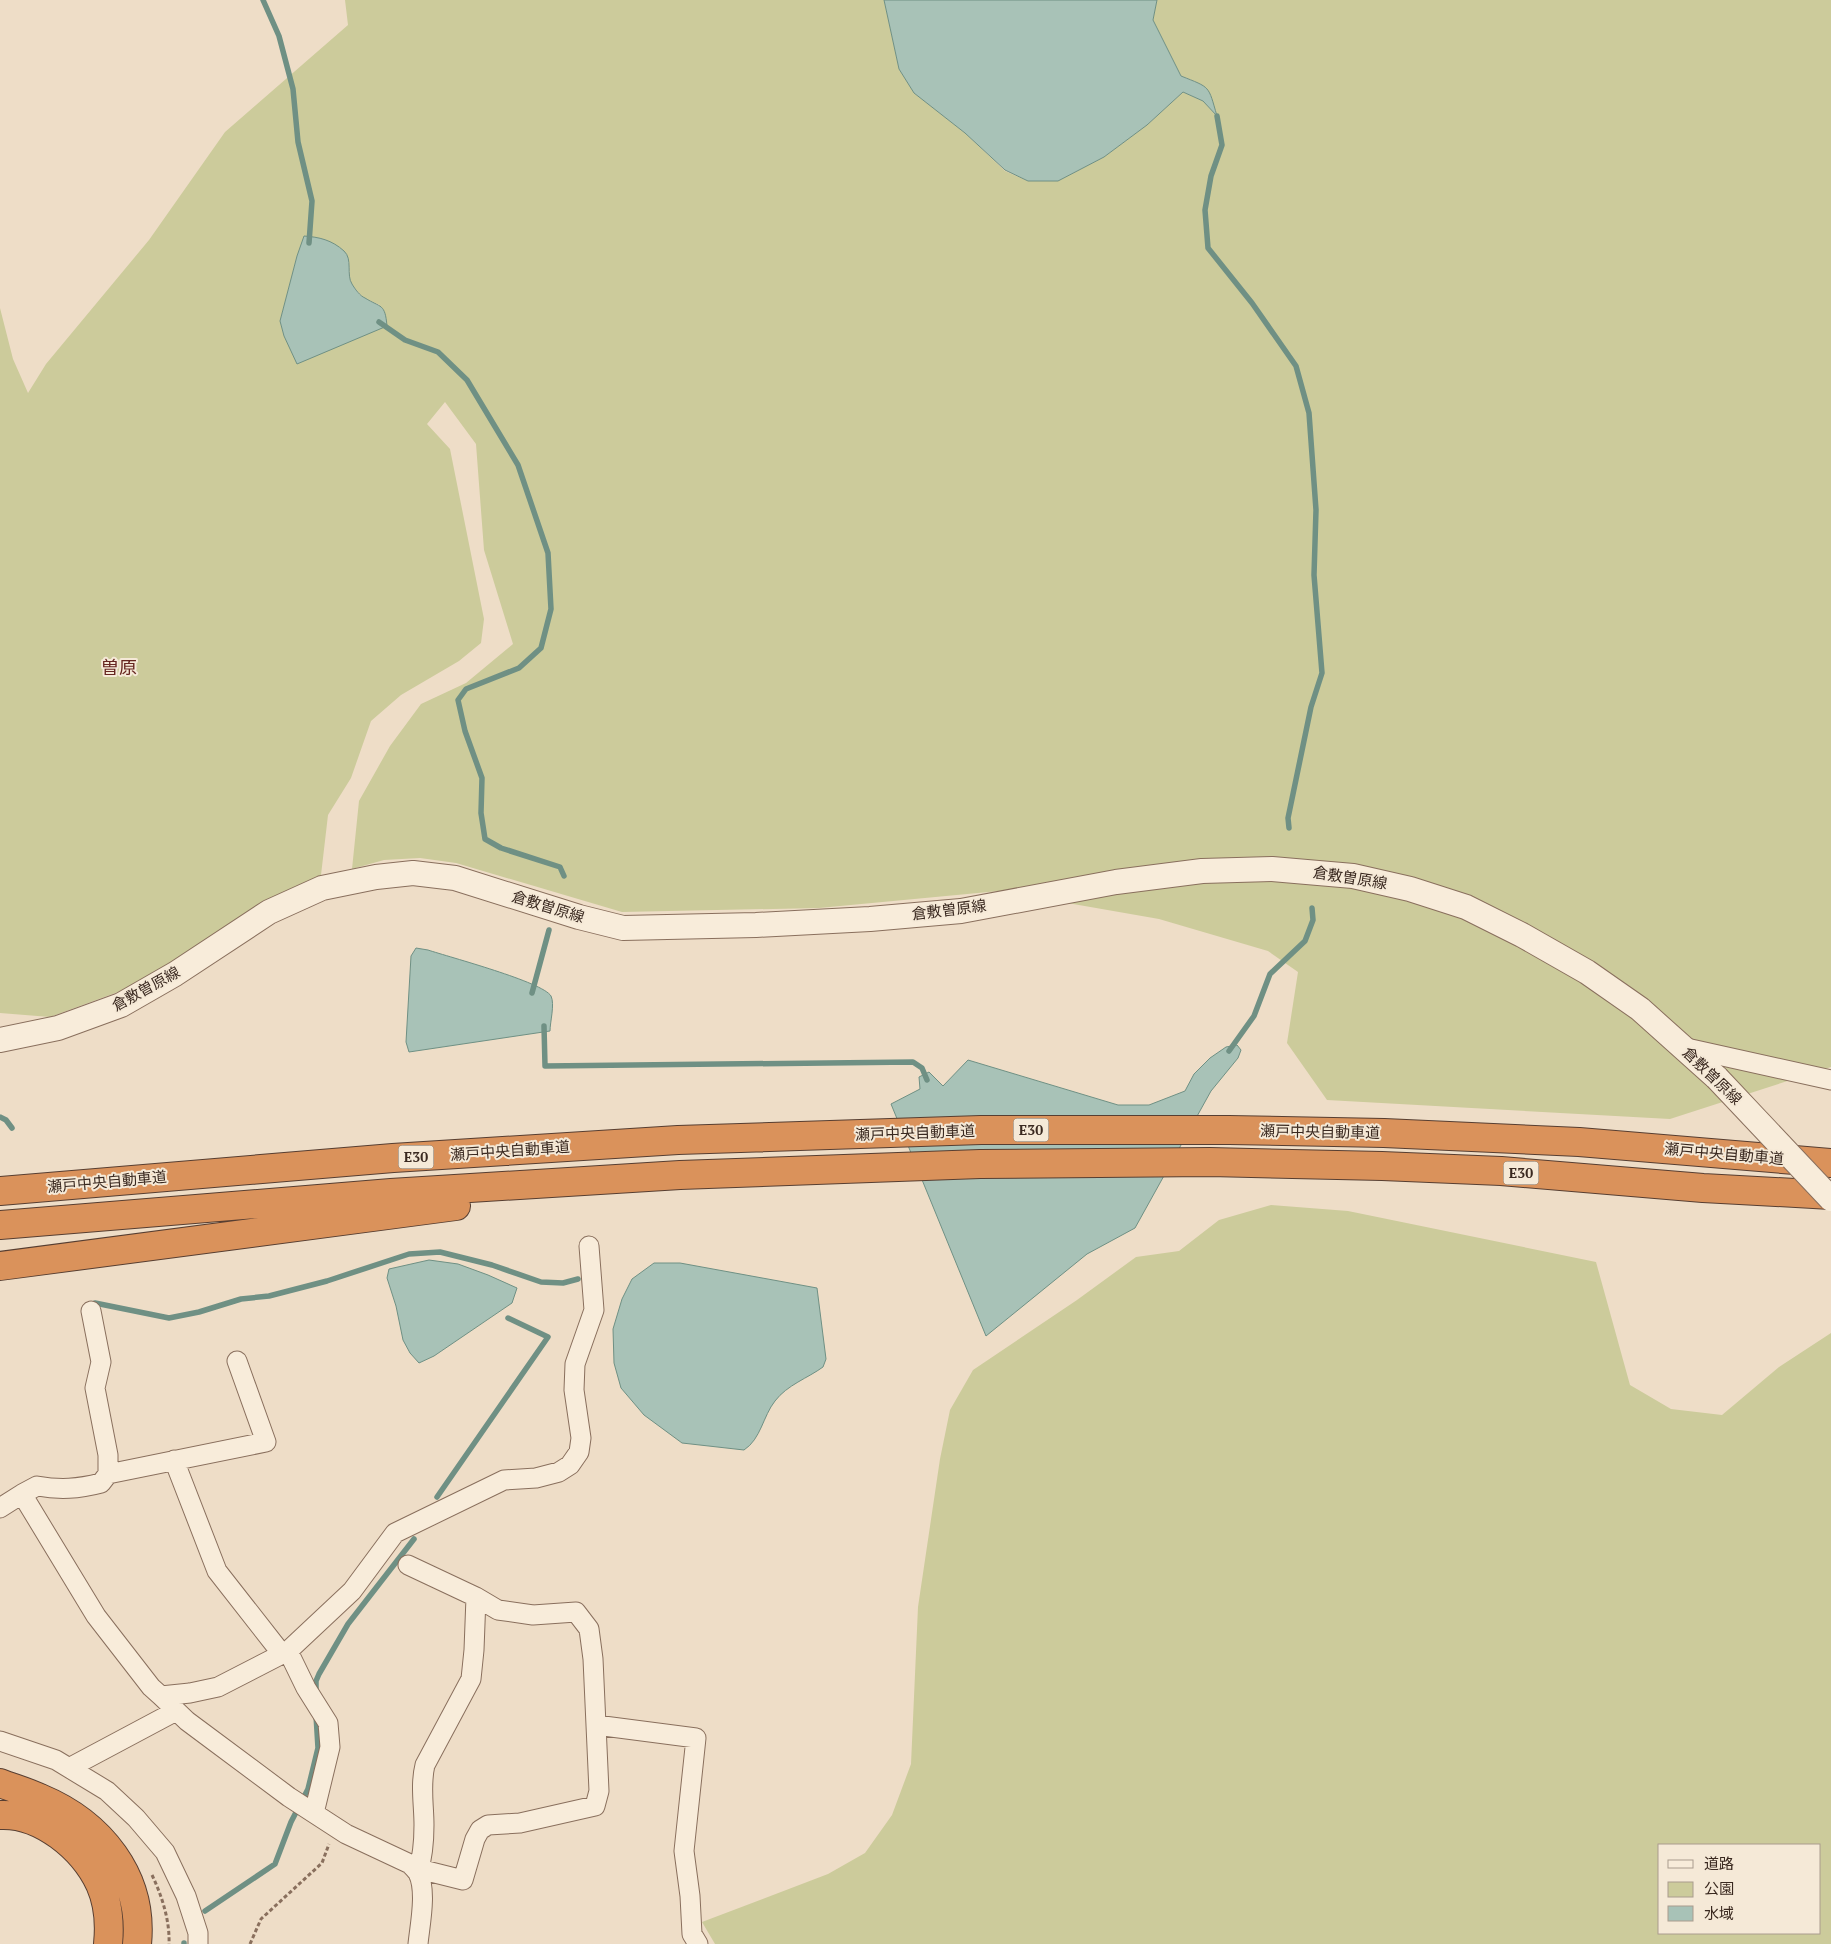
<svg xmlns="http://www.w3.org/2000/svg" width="1831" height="1944" font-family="'PT Serif','Noto Sans JP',serif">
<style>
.green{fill:#cccb9b;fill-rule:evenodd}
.water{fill:#a8c2b7;stroke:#6f9084}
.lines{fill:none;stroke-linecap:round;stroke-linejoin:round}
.stream{stroke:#6f9084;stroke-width:5.5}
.minor-casing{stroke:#896f5d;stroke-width:21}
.tertiary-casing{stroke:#896f5d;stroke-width:26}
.motorway-casing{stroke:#573e31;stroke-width:30}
.path{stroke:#896f5d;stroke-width:3;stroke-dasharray:4 2.5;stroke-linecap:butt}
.minor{stroke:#f8ecda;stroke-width:19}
.tertiary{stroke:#f8ecda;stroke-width:24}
.motorway{stroke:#da925b;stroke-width:28}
.tertiary-bridge-casing{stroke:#896f5d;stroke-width:26;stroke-linecap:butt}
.tertiary-bridge{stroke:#f8ecda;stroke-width:24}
.labels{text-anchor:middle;stroke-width:4;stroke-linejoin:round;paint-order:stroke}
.shield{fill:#f5e9d7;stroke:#726357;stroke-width:1}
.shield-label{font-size:14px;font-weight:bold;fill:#3a2920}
.street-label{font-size:15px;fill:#3a2920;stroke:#f5e9d7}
.quarter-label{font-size:18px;fill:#662620;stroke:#f5e9d7}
</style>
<rect width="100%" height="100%" fill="#eeddc7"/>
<!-- green -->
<path class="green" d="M345 0H884L899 69 914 93 965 133 1005 171 1028 181H1058L1104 157 1147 125 1183 92 1203 101 1216 115C1208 87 1209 86 1181 76L1153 20 1157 0H1831V1067L1670 1119 1327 1100 1287 1043 1298 972 1268 951 1159 919 999 891 819 908 622 912 456 863 420 858 384 860 352 869 359 801 390 746 421 704 466 683 513 644 484 550 476 444 445 402 427 424 450 449 484 619 481 643 459 661 401 695 371 721 351 778 328 815 321 875 234 923 156 978 50 1017 0 1013V308L13 359 28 393 46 364 149 240 225 132 348 25ZM297 256 349 261 350 282 363 298 380 305 284 336 280 321Z
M1271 1205 1348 1211 1596 1262 1630 1385 1671 1409 1722 1415 1779 1367 1831 1333V1944H715L702 1922 828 1874 865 1853 892 1815 911 1764 918 1607 940 1459 950 1410 973 1370 1077 1300 1136 1257 1179 1251 1219 1220ZM1660 1845H1820V1933H1660Z"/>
<!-- water -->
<path class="water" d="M884 0H1157L1153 20 1181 76C1211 88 1208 85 1217 116L1203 101 1183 92 1147 125 1104 157 1058 181H1028L1005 170 965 133 914 93 899 69Z
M304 236C319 237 332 240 344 251 353 259 346 275 352 284 355 289 360 296 365 298 381 308 385 303 387 326L297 364 284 336 280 321 297 256Z
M416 948 428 950C449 957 543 982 551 996 555 1004 550 1022 550 1031L409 1052 406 1042 411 956Z
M1237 1045 1241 1050 1238 1058 1211 1091 1135 1228 1087 1254 986 1336 891 1104 920 1089 919 1077 929 1072 943 1086 968 1060 1118 1105H1149L1185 1091 1194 1074 1210 1058 1226 1047Z
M429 1260 458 1264 488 1275 517 1288 512 1303 434 1356 419 1363 410 1353 403 1340 396 1306 387 1278 389 1269Z
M654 1263H680L817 1288 826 1359 823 1367C808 1378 787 1385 775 1401 763 1416 761 1439 744 1450L682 1443 644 1415 621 1388 614 1363 613 1329 622 1299 632 1279Z"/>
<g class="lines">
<!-- stream -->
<path class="stream" d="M263 0 279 36 293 89 298 142 312 201 309 243
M1217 116 1222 145 1211 176 1205 210 1208 248 1252 303 1296 366 1309 413 1316 510 1314 575 1322 673 1311 707 1293 794 1288 818 1289 828
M379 322 405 340 438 352 467 380 518 465 548 553 551 609 541 648 519 668 466 689 458 700 465 731 482 778 481 813 485 839 501 848 560 867 564 876
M532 993 549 930
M544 1026 545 1066 913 1062 922 1068 927 1080
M1229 1051 1254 1016 1270 974 1305 941 1313 920 1312 908
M0 1117 6 1120 12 1128
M95 1303 169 1318 199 1312 241 1299 269 1296 327 1281 409 1254 440 1252 492 1265 541 1282 563 1283 578 1279
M437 1497 548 1337 508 1318
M316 1694V1681L319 1674 348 1624 414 1539
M205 1911 275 1864 291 1822 308 1789 318 1748 316 1715
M184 1944V1943"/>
<!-- minor casing -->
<g class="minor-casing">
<path id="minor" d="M1682 1047 1831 1080
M91 1311 101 1362 95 1388 108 1455V1474
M174 1460 217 1571 282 1654
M22 1494 37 1486C60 1490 78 1489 101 1483L108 1474 266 1442 237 1361
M0 1508 22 1494 96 1616 151 1687 161 1696 187 1721 289 1797 346 1834 410 1864C413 1867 416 1870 418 1873 427 1891 420 1924 418 1944
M408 1565 476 1597 498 1610 533 1615 576 1612 589 1629 593 1659 599 1791 595 1806 520 1823 488 1825 480 1830 475 1839 463 1880 419 1869
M161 1696 190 1693 218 1687 288 1651
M596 1725 696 1738 684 1851 690 1896 692 1934 698 1944
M0 1741 56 1760 107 1791 136 1818 165 1852 186 1896 198 1933V1944
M69 1768 176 1711
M314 1813 330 1747 328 1723 306 1688 288 1651 352 1591 395 1533 504 1480 536 1478 559 1472 570 1465 579 1452 581 1438 574 1390 575 1364 594 1310 589 1246
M418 1872C423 1856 424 1841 424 1825 424 1805 420 1785 425 1765L471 1679 474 1650 476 1597"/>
</g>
<!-- tertiary casing -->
<g class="tertiary-casing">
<path id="tertiary" d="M0 1040 58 1028 121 1005 175 974 269 912 322 888 376 877 413 873 455 878 579 917 623 928 756 925 870 919 961 911 1116 882 1202 871 1272 869 1353 876 1410 889 1466 907 1522 935 1587 972 1640 1009 1717 1078"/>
</g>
<!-- motorway casing -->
<g class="motorway-casing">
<path id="motorway" d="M0 1191 393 1158 678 1140 981 1130H1229L1384 1133 1579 1142 1831 1163
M0 1225 391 1193 680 1175 980 1164 1210 1162 1382 1166 1501 1171 1703 1188 1831 1195
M0 1266 456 1206
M0 1783C13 1788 27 1792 40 1798 100 1823 144 1876 137 1944
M0 1815C41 1813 83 1848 100 1884 108 1902 110 1925 108 1944"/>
</g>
<!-- path -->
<path class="path" d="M152 1875C162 1896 170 1921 169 1944
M250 1944 261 1919 322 1863 329 1844"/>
<!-- minor -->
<use href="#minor" class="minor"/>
<!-- tertiary -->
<use href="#tertiary" class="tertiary"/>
<!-- motorway -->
<use href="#motorway" class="motorway"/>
<!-- tertiary-bridge casing -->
<g class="tertiary-bridge-casing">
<path id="tertiary-bridge" d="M1717 1078 1831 1199"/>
</g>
<!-- tertiary-bridge -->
<use href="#tertiary-bridge" class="tertiary-bridge"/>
</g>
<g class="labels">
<!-- shield labels -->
<g class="shield">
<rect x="1013.5" y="1118.5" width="35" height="23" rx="4"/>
<rect x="398.5" y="1145.5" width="35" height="23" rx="4"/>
<rect x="1503.5" y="1161.5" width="35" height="23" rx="4"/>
</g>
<g class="shield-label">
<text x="1031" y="1135">E30</text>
<text x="416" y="1162">E30</text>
<text x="1521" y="1178">E30</text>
</g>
<!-- street labels -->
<g class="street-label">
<text transform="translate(1350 878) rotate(9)" y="5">倉敷曽原線</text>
<text transform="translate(548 907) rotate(17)" y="5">倉敷曽原線</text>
<text transform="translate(949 910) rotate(-7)" y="5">倉敷曽原線</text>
<text transform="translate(146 989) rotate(-29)" y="5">倉敷曽原線</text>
<text transform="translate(1712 1076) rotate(44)" y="5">倉敷曽原線</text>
<text transform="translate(1320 1132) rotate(1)" y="5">瀬戸中央自動車道</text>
<text transform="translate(915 1133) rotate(-2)" y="5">瀬戸中央自動車道</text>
<text transform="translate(510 1151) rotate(-4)" y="5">瀬戸中央自動車道</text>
<text transform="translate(1724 1154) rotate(5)" y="5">瀬戸中央自動車道</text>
<text transform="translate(107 1182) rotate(-5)" y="5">瀬戸中央自動車道</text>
</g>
<!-- quarter labels -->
<g class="quarter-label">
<text x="119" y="674">曽原</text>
</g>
</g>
<!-- legend -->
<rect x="1658" y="1844" width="162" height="90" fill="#f5e9d7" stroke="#aa9c8e"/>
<rect x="1668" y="1860" width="25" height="8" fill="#f8ecda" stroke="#aa9c8e"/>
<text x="1704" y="1869" font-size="15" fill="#3a2920">道路</text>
<rect x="1668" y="1882" width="25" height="15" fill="#cccb9b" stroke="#aa9c8e"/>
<text x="1704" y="1894" font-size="15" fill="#3a2920">公園</text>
<rect x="1668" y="1906" width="25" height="15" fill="#a8c2b7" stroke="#aa9c8e"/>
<text x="1704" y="1919" font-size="15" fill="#3a2920">水域</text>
</svg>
